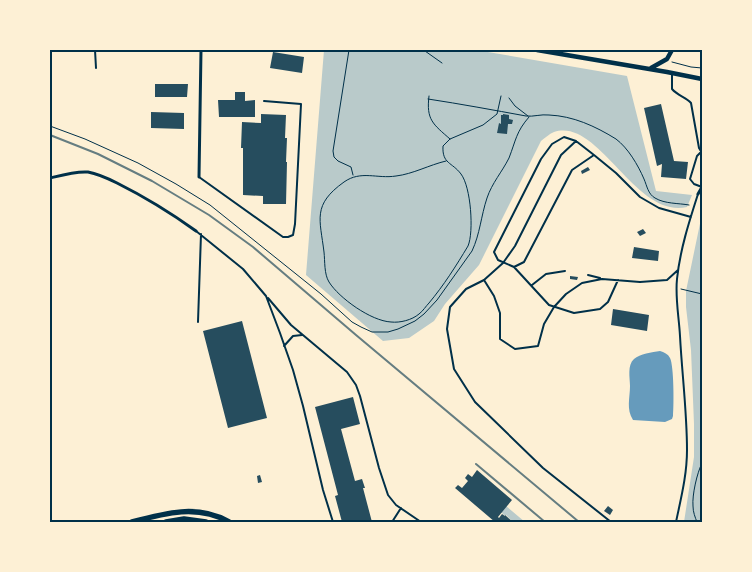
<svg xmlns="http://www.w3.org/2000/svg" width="752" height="572" font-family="Helvetica,sans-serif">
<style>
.green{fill:#b9caca}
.water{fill:#669bbc}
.building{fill:#264d5e}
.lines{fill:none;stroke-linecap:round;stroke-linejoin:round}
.path{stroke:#003049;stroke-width:1}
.service{stroke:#003049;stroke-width:2}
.minor{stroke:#003049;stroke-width:3}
.secondary{stroke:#003049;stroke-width:4.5}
.motorway{stroke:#003049;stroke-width:5.5}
.rail{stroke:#657d81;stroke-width:2}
.neatline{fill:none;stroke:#003049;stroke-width:2}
</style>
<rect width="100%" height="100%" fill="#fdf0d5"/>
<!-- green -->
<path class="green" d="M324 50H476L627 76 656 191 692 195 687 207C635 219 599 117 554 132 549 134 545 138 541 141L479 265 445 304 434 321 409 338 383 341 306 275Z
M702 214V522H684L694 457V424L691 350 686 307V291Z
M506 506 525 522H513L506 515 505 516 501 512Z"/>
<!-- water -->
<path class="water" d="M660 351C664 352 668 354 670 358 674 366 674 405 673 416L672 419 665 422 633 420C626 409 630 398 630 386 630 378 627 365 634 359 640 354 652 352 660 351Z"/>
<!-- building -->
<path class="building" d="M273 52 304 57 302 73 270 68Z
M155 84H188L187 97H155Z
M235 92H245V101L255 100V117H219L218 100H235Z
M661 104 674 161 688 162 686 179 661 177 662 164 657 166 644 108Z
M151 112 184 113V129L151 128Z
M261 114 286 115 285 138H287L286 162H287L286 204H263V196L243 195V148H241L242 122 261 123Z
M503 114 509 115V119L513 120 512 124H508L507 134 497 133 499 123 501 124V115H503Z
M588 167 590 170 582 174 581 171Z
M643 229 646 233 640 236 637 232Z
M634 247 659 251 658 261 632 258Z
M570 276 578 277 577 280 570 279Z
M613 309 649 315 647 331 611 325Z
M242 321 267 418 228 428 203 331Z
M353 397 360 424 341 429 355 481 362 479 365 488H363L372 522H342L335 496 338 495 315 407Z
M477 470 512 500 498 517 499 518 502 514 505 516V515L513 522H495L455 488 458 485 462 488 468 481 465 478 468 474 472 477Z
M260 475 262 482 258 483 257 476Z
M608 506 613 510 610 515 604 511Z"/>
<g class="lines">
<!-- path -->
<path class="path" d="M349 50 333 151 334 157 338 161 351 167 353 175
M421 50 425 51 442 63
M672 62 691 67 702 68
M429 96C426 120 433 124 450 139
M509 98 515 106 528 116
M428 99C461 104 493 110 526 116 533 117 541 114 549 115 573 116 595 126 616 139 628 148 638 165 644 179 647 186 648 194 655 198 665 204 678 203 689 205
M50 126 85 139 138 163 176 184 210 205 321 294 352 322 361 327 372 332H388L398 329 415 321 424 314 437 300 472 251C480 234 481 216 487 198 492 183 502 172 509 158 516 140 516 132 529 117
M446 161C429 165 413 174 396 176 377 179 361 170 344 182 312 205 320 219 324 252 325 261 324 274 329 282 339 298 371 321 391 322 400 323 412 320 419 314 423 311 426 306 429 303 444 285 456 266 468 246 474 232 471 187 461 174 452 162 442 164 443 146L450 139 483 125 497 114 501 96
M681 289 702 294
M697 522C695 517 693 512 693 506 692 495 697 473 702 463"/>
<!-- service -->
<path class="service" d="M95 50 96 68
M672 75V89C678 96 686 97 691 103L699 148 702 153
M576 141 561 155 515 246 503 263 484 280 466 289 450 307 447 329 454 369 475 402 543 468 611 522
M701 152 697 156 690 179 694 184 702 187
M594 155 572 170 524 262 514 267 498 260 494 252 541 159 552 144 564 137 576 141 594 155 616 173 640 197 659 208 691 217
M199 177 283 237H288L293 235 295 224 301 104 264 101
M196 231 243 269 266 296 280 333 293 370 303 406 323 490 333 522
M514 267 549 305 574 313 600 309 608 302 618 280
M588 275 600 278
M484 280 494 296 500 313V339L515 349 538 346 544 324 554 307 566 294 582 283 602 279 640 282 667 280 678 270
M532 285 546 274 565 271
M268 298 291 325 347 372 356 385 360 396 379 468 388 495 396 505 421 522
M198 322 201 234
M284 346 293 336 302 335
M392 522 401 508
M676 522C681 498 687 475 687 450 687 412 682 374 680 336 679 317 675 298 677 279 680 250 689 222 698 194"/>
<!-- minor -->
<path class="minor" d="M199 177 201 50
M50 178C62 175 76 171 88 172 99 174 107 178 117 183 145 197 171 213 196 231
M698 194 702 187"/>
<!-- secondary -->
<path class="secondary" d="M537 50 667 72 702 79
M651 68 667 59 672 50"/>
<!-- motorway -->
<path class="motorway" d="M132 522C165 513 198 504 229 522
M166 522 184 519 206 522"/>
<!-- rail -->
<path class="rail" d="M50 135 98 154 152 181 209 215 253 247 356 335 579 522
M476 464 545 522"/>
</g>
<!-- border -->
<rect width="752" height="572" fill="none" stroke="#fdf0d5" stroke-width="102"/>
<rect x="51" y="51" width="650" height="470" class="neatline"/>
</svg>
